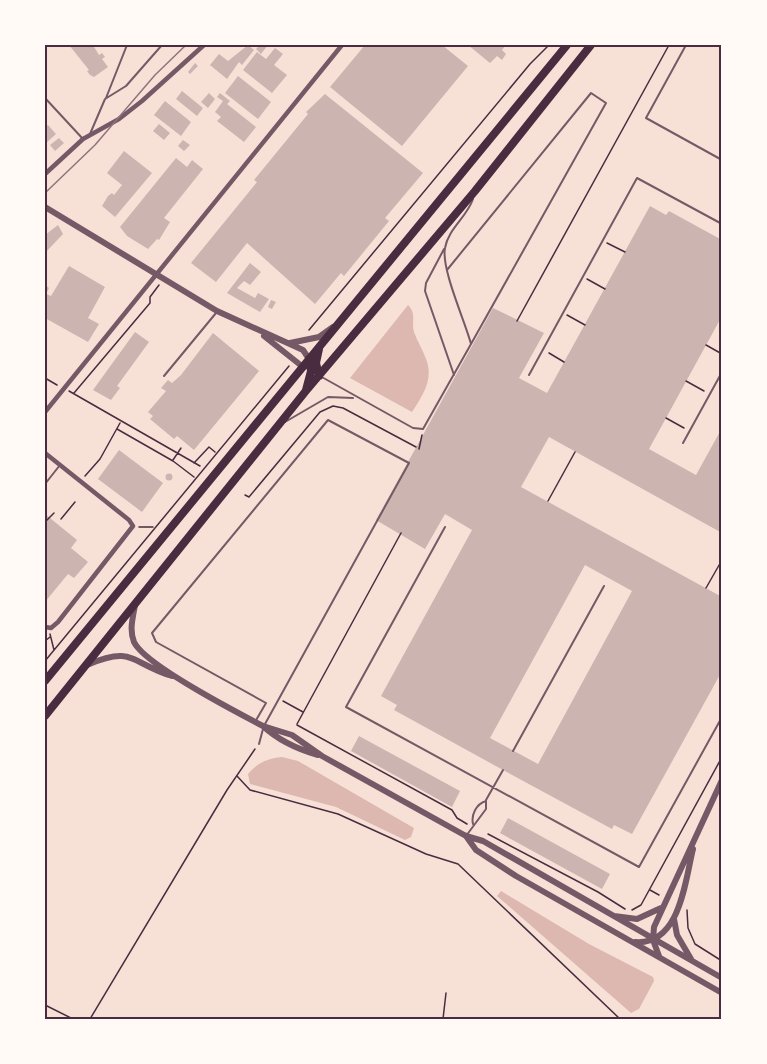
<svg xmlns="http://www.w3.org/2000/svg" width="767" height="1064" font-family="'Noto Sans',sans-serif">
<style>
.water{fill:#dcb8b0}
.building{fill:#ccb4b1;fill-rule:evenodd}
.lines{fill:none;stroke-linecap:round;stroke-linejoin:round}
.path{stroke:#4a2c40;stroke-width:1.5}
.service{stroke:#755966;stroke-width:2}
.minor{stroke:#755966;stroke-width:4.5}
.tertiary{stroke:#755966;stroke-width:6}
.primary{stroke:#4a2c40;stroke-width:8}
.tram{stroke:#8f747c;stroke-width:1.5}
.neatline{fill:none;stroke:#4a2c40;stroke-width:2}
</style>
<rect width="100%" height="100%" fill="#f7e1d7"/>
<!-- water -->
<path class="water" d="M408 305C417 314 411 322 414 332 417 341 423 350 426 359 434 379 423 395 412 412L350 378Z
M282 757 298 761 414 828 411 837 405 840 336 807 250 784 248 774C257 763 268 758 282 757Z
M501 891 589 944 653 977 654 981 639 1009 631 1013 497 896Z"/>
<!-- building -->
<path class="building" d="M69 45H93L99 55 102 53 105 57 102 59 108 67 94 77 90 75 87 71 89 70Z
M248 45 254 50 242 65 239 62 227 79 210 65 219 54 228 61Z
M260 45H268L261 54 256 49Z
M365 45H442L468 66 402 146 330 87Z
M468 45H506L502 50 506 54 502 60 497 56 490 63Z
M275 48 283 54 274 65 287 75 272 93 243 70 257 52 266 59Z
M195 63 198 66 190 74 188 72Z
M238 76 271 102 258 119 225 93Z
M182 91 203 108 197 116 176 99Z
M209 93 215 99 208 108 201 102Z
M220 93 230 101 227 104 256 127 244 142 217 121 221 117 215 112 223 101 217 97Z
M325 94 423 173 385 218 389 221 344 276 341 273 315 304 247 243 216 282 191 263 257 182 254 180 308 114 306 112Z
M165 101 191 122 181 136 154 115Z
M159 124 170 133 164 140 153 131Z
M48 125 56 134 45 144V127Z
M59 138 64 143 55 151 50 145Z
M183 140 190 145 184 151 178 146Z
M124 151 152 173 115 217 102 206 108 196 112 193 114 195 122 185 107 173Z
M176 158 187 167 192 160 203 169 164 218 170 222 159 240 157 239 148 249 127 236 120 227Z
M650 206 666 215 669 211 722 240V316L649 449 696 475 722 428V533L549 437 521 487 722 597V671L632 834 614 825 612 829 503 770 394 710 397 705 381 696 472 530 445 514 425 549 376 520 493 308 544 333 519 378 547 393ZM585 565 632 591 538 764 490 738Z
M58 225 63 234 45 253V235Z
M250 263 261 272 250 285 244 281 237 288 255 298 258 293 269 299 260 312 227 293Z
M69 266 105 287 88 318 99 324 88 342 45 318V285L49 288 46 294 51 296Z
M271 300 276 302 272 309 268 307Z
M135 332 149 342 117 386 120 388 111 400 93 390Z
M213 333 259 371 194 450 177 436 174 439 150 419 153 416 148 412 166 391 161 388 168 380 172 383 181 375Z
M119 450 163 483 142 512 98 479Z
M165.5 477a3.5 3.5 0 1 1 7 0a3.5 3.5 0 1 1-7 0Z
M45 514 77 540 71 548 88 562 74 578 68 574 45 602Z
M359 736 460 791 452 807 351 751Z
M508 818 610 874 602 889 500 833Z"/>
<g class="lines">
<!-- path -->
<path class="path" d="M607 243 625 252
M587 279 605 289
M567 315 585 325
M517 321 669 45
M309 330 530 64 549 45
M706 345 722 354
M549 353 564 362
M45 378 57 385
M686 381 704 391
M69 391 200 466
M74 393 150 303V297L159 285
M666 418 684 428
M117 429 173 461 194 477
M419 449 422 435
M173 460 181 448
M194 463 209 447 215 452
M85 476 100 459 120 423
M245 495 249 497 320 412 333 406 343 408 416 447
M548 501 575 452
M61 519 75 502
M45 522 54 513
M139 527H153
M706 588 722 560
M50 634 54 650
M45 641 50 637
M45 661 289 366
M283 701 303 712
M297 724 401 533
M297 725 452 810 457 818 467 824
M237 776 250 790 338 814 426 854 458 864 620 1019
M488 834 598 892 625 909
M650 890 659 895
M632 910 641 905 722 757
M687 910 688 928 695 944 722 961
M45 1005 73 1019
M90 1019 227 790 255 749
M443 1019 446 993"/>
<!-- service -->
<path class="service" d="M686 45 646 118 722 160
M45 98 83 139
M106 98 127 45
M90 134 105 99 126 86 162 45
M444 249 426 283 425 291 454 375
M447 270 591 93 606 103 471 344
M529 375 637 178 722 224
M164 376 216 313
M320 376 413 428 423 429 471 344C465 321 441 269 445 248 448 229 467 217 473 199
M285 422 328 397 353 398
M683 443 722 372
M45 484 60 465
M445 527 346 707 639 867 722 717
M255 722 266 703 156 642 152 633 328 420 409 463 265 724
M259 744 263 729
M513 751 604 586
M473 824C471 815 476 804 486 801
M466 836 486 809V800L503 770"/>
<!-- minor -->
<path class="minor" d="M45 174 83 139 119 119 142 101 204 45
M45 412 342 45
M45 453 129 520 133 526 58 622 51 628 45 627"/>
<!-- tertiary -->
<path class="tertiary" d="M45 207 217 311 303 350 309 359
M264 336 303 367
M290 343 319 337 333 327
M135 605C133 617 129 630 134 642 144 664 238 713 263 726 279 741 297 749 318 755
M87 665C134 645 130 663 172 676
M263 726 292 735 322 756 466 836 483 841 722 978
M466 836 476 850 516 876 722 993
M614 916 637 919 661 908
M674 919 677 935 691 959
M635 942C680 946 685 881 693 849
M659 956 653 940 654 927 722 780"/>
<!-- primary -->
<path class="primary" d="M319 349 316 363 319 376
M306 390 311 371 309 359
M45 681 567 45
M45 716 305 392 475 191 591 45"/>
<!-- tram -->
<path class="tram" d="M45 193 95 145 155 75 186 45"/>
</g>
<!-- border -->
<rect width="767" height="1064" fill="none" stroke="#fffaf5" stroke-width="93"/>
<rect x="46" y="46" width="674" height="972" class="neatline"/>
</svg>
